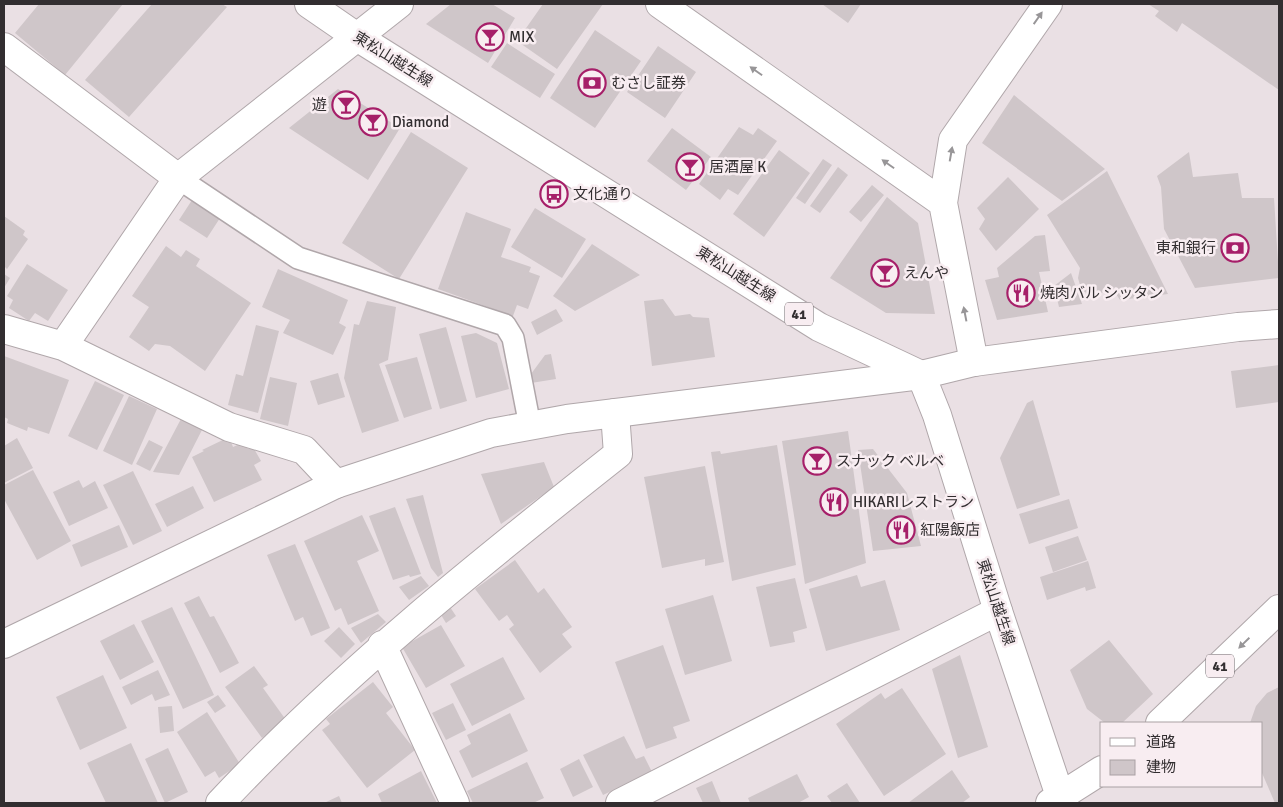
<svg xmlns="http://www.w3.org/2000/svg" width="1283" height="807" font-family="Signika,'Noto Sans JP',sans-serif">
<style>
.building{fill:#cfc6c9}
.lines{fill:none;stroke-linecap:round;stroke-linejoin:round}
.service-casing{stroke:#b0a7aa;stroke-width:24}
.minor-casing{stroke:#b0a7aa;stroke-width:30}
.tertiary-casing{stroke:#b0a7aa;stroke-width:30}
.primary-casing{stroke:#b0a7aa;stroke-width:30}
.service{stroke:#fff;stroke-width:21}
.minor{stroke:#fff;stroke-width:28}
.tertiary{stroke:#fff;stroke-width:28}
.primary{stroke:#fff;stroke-width:28}
.oneway{fill:#989698}
.labels{text-anchor:middle;stroke-width:5;stroke-linejoin:round;paint-order:stroke}
.shield{fill:#f8edf1;stroke:#6d676a;stroke-width:1}
.shield-label{font-size:14px;font-weight:bold;fill:#322e30}
.poi-label{font-size:15px;fill:#322e30;stroke:#f8edf1;text-anchor:start}
.street-label{font-size:15px;fill:#322e30;stroke:#f8edf1}
</style>
<rect width="100%" height="100%" fill="#eae0e4"/>
<!-- building -->
<path class="building" d="M39 4H123L65 75 15 33Z
M152 4H222L227 7 129 117 85 80Z
M451 4H492L515 18 488 63 426 24Z
M543 4H603L557 69 517 41Z
M822 4H861L848 23Z
M1148 4H1279V90L1182 23 1177 32 1155 16 1159 11Z
M595 30 641 61 595 128 550 98Z
M507 43 555 74 540 98 491 67Z
M658 46 696 72 665 118 627 92Z
M338 89 400 128 368 180 289 128Z
M1014 95 1105 169 1062 201 982 143Z
M739 127 753 135 758 128 777 141 738 195 728 189 720 200 699 184Z
M672 128 711 157 686 190 647 161Z
M411 132 468 168 399 279 342 243Z
M779 150 810 173 764 237 733 214Z
M1189 152 1193 177 1238 173 1242 198H1274L1279 278 1195 288 1164 229 1161 187 1157 176Z
M823 159 832 165 805 204 796 198Z
M838 167 848 175 820 213 810 206Z
M1107 171 1168 294 1120 300 1111 286 1098 296 1089 295 1081 289 1078 278 1080 268 1047 215Z
M1008 177 1039 209 996 251 979 229 985 219 977 208Z
M872 185 884 195 861 222 849 212Z
M887 197 918 223 935 314 886 313 830 278Z
M192 200 220 218 207 238 179 220Z
M535 208 586 239 562 278 511 247Z
M466 212 511 229 501 257 531 267 529 272 540 276 528 309 517 305 513 316 438 289Z
M4 216 25 231 23 235 28 239 7 269 4 266Z
M1045 235 1050 271 1039 272 1048 312 997 320 985 280 999 277 997 268 1035 236Z
M592 244 640 275 575 311 553 296Z
M166 246 181 257 186 250 200 259 196 266 251 303 205 371 170 346 155 344 149 351 129 337 149 307 132 296Z
M27 264 68 290 48 321 35 313 29 321 9 308 13 300 7 296Z
M278 269 348 300 339 323 346 327 333 355 283 333 290 320 262 307Z
M1071 273 1082 304 1059 307 1054 286Z
M4 274 10 278 4 288Z
M663 299 675 316 690 314 693 317 709 318 715 357 652 366 644 301Z
M367 301 396 307 388 360 379 364 399 421 362 433 344 378 354 324 359 325Z
M556 309 563 321 537 335 531 322Z
M256 325 279 331 258 413 228 405 236 374 243 376Z
M446 327 467 401 440 409 419 334Z
M476 333 497 343 509 389 476 398 461 336Z
M551 354 556 379 531 383V374L545 355Z
M4 356 69 380 49 434 28 427 27 431 7 423 8 419 4 417Z
M417 357 432 409 404 418 385 365Z
M1279 365V402L1236 408 1231 371Z
M338 373 345 397 318 405 310 381Z
M270 377 297 383 288 426 260 419Z
M95 381 124 395 97 450 68 436Z
M129 396 157 409 132 465 103 451Z
M1033 400 1060 495 1017 509 1000 458 1027 403Z
M182 417 203 428 179 475 153 472Z
M848 431 866 563 805 584 782 441Z
M229 437 233 447 244 442 248 449 253 447 261 461 254 465 262 480 214 502 192 457 204 451 202 450Z
M17 438 33 468 4 483V446Z
M149 440 163 447 150 471 136 464Z
M777 445 796 565 732 581 711 452 720 451 721 454Z
M873 449 907 493 921 546 873 551 858 450Z
M544 462 554 487 501 524 481 474Z
M705 466 724 562 705 566V559L662 568 644 477Z
M33 470 71 541 37 560 4 499V485Z
M133 471 162 531 133 545 103 485Z
M79 480 83 488 95 481 108 508 69 526 53 492Z
M193 486 204 508 167 527 155 504Z
M423 495 443 573 438 577 431 568 406 499Z
M1069 499 1078 528 1029 544 1019 514Z
M395 507 421 574 410 577 409 575 393 580 369 516Z
M362 515 379 551 357 561 379 611 348 625 341 608 335 611 304 541Z
M119 525 128 547 81 567 72 545Z
M1078 536 1087 560 1053 572 1045 547Z
M295 544 330 628 311 636 303 617 295 621 267 555Z
M515 560 538 593 544 588 572 627 562 634 572 647 540 673 509 629 514 625 507 615 499 621 475 589Z
M1088 561 1096 588 1086 591 1085 587 1047 600 1040 577Z
M857 575 861 587 885 580 900 630 826 651 809 589Z
M421 576 429 586 409 600 399 587Z
M795 578 807 628 793 632 795 642 770 647 756 587Z
M713 595 732 661 685 675 665 609Z
M199 596 210 617 214 616 239 663 220 673 184 603Z
M448 604 456 616 446 623 438 610Z
M172 607 214 695 183 709 141 621Z
M378 614 386 622 361 643 351 628Z
M134 624 154 662 120 680 100 641Z
M441 625 465 666 426 688 402 647Z
M339 627 355 644 341 658 324 641Z
M1109 640 1153 694 1122 723H1105L1087 709 1070 670Z
M663 645 690 721 673 727 677 738 646 749 615 662Z
M960 655 988 747 958 758 932 669Z
M503 657 525 699 472 726 450 684Z
M254 666 268 685 263 688 286 720 262 738 225 687Z
M158 670 170 695 155 701 152 694 131 705 122 687Z
M103 675 127 728 80 750 56 697Z
M373 682 393 707 386 713 415 750 367 788 322 730 330 724 326 719Z
M1279 687V803H1275L1262 773V723H1250L1256 706 1267 693Z
M902 688 946 754 884 796 836 724 881 693 885 699Z
M218 695 226 706 215 713 207 702Z
M453 703 466 730 446 740 432 713Z
M172 706 174 731 160 733 158 707Z
M207 712 240 764 219 778 215 771 205 777 177 732Z
M510 713 528 751 472 778 459 751 471 744 467 735Z
M624 736 636 759 644 756 652 772 603 795 583 755Z
M131 743 158 803H106L87 763Z
M168 748 188 792 165 803 145 759Z
M579 759 593 787 573 797 560 769Z
M527 762 544 798 533 803H473L467 791Z
M952 770 970 797 962 803H908Z
M421 771 437 803H382L378 794Z
M797 774 809 797 798 803H750L748 798Z
M712 781 721 803H703L696 788Z
M847 783 860 803H832L827 796Z
M339 796 342 803H324Z"/>
<g class="lines">
<!-- service casing -->
<g class="service-casing">
<path id="service" d="M178 178 298 258 505 325 513 338 530 426"/>
</g>
<!-- minor casing -->
<g class="minor-casing">
<path id="minor" d="M660 4 943 203
M4 47 178 178
M4 329 63 346 229 427 304 450 336 484
M63 346 178 178 399 4
M974 362 943 203 953 140 1048 4
M382 645 455 803
M220 803C341 674 479 564 618 454L615 413
M620 803 998 611"/>
</g>
<!-- tertiary casing -->
<g class="tertiary-casing">
<path id="tertiary" d="M4 644 336 484 491 433 567 419 921 375 974 362 1238 327 1279 324"/>
</g>
<!-- primary casing -->
<g class="primary-casing">
<path id="primary" d="M309 4 357 37 819 327 921 375 937 415 998 611 1060 796
M1160 723 1279 609
M1050 803 1102 770"/>
</g>
<!-- service -->
<use href="#service" class="service"/>
<!-- minor -->
<use href="#minor" class="minor"/>
<!-- tertiary -->
<use href="#tertiary" class="tertiary"/>
<!-- primary -->
<use href="#primary" class="primary"/>
</g>
<!-- one-way arrows -->
<defs><path id="oneway-solid" d="M-6-.8H1V-3.2L6.5 0L1 3.2V.8H-6Z" transform="scale(1.25)"/></defs>
<g class="oneway">
<use href="#oneway-solid" transform="translate(1038 18) rotate(-55)"/>
<use href="#oneway-solid" transform="translate(756 71) rotate(-145)"/>
<use href="#oneway-solid" transform="translate(951 154) rotate(-80)"/>
<use href="#oneway-solid" transform="translate(888 164) rotate(-145)"/>
<use href="#oneway-solid" transform="translate(965 314) rotate(-101)"/>
<use href="#oneway-solid" transform="translate(1244 643) rotate(136)"/>
</g>
<!-- icons -->
<defs>
<g id="bar-ring" transform="scale(1.4375)"><circle r="9.5" fill="#f8edf1" stroke="#a61f69" stroke-width="1.5"/><path d="M-6-5H6L.8 .8V4.5H3.5V6h-7V4.5H-.8V.8Z" fill="#a61f69"/></g>
<g id="bank-ring" transform="scale(1.4375)"><circle r="9.5" fill="#f8edf1" stroke="#a61f69" stroke-width="1.5"/><path d="M-6-4H6V4H-6ZM0-2.3a2.3 2.3 0 1 0 0 4.6a2.3 2.3 0 1 0 0-4.6Z" fill="#a61f69"/></g>
<g id="bus-ring" transform="scale(1.4375)"><circle r="9.5" fill="#f8edf1" stroke="#a61f69" stroke-width="1.5"/><path d="M-5-6H5V4H4V6H2V4H-2V6H-4V4H-5ZM-3.5-4V0h7V-4ZM-3.5 1.2v1.5H-2V1.2ZM2 1.2v1.5H3.5V1.2Z" fill="#a61f69"/></g>
<g id="restaurant-ring" transform="scale(1.4375)"><circle r="9.5" fill="#f8edf1" stroke="#a61f69" stroke-width="1.5"/><path d="M-5-6h1v4h1v-4h1v4h1v-4h1v5L-1.5 .5V6h-2V.5L-5-1ZM5-6V6H3V1.5H1.5Q1.5-4 5-6Z" fill="#a61f69"/></g>
</defs>
<g fill-rule="evenodd">
<use href="#bar-ring" x="490" y="37"/>
<use href="#bank-ring" x="592" y="83"/>
<use href="#bar-ring" x="346" y="105"/>
<use href="#bar-ring" x="373" y="122"/>
<use href="#bar-ring" x="690" y="167"/>
<use href="#bus-ring" x="554" y="194"/>
<use href="#bank-ring" x="1235" y="248"/>
<use href="#bar-ring" x="885" y="273"/>
<use href="#restaurant-ring" x="1021" y="293"/>
<use href="#bar-ring" x="817" y="461"/>
<use href="#restaurant-ring" x="834" y="502"/>
<use href="#restaurant-ring" x="901" y="530"/>
</g>
<g class="labels">
<!-- shield labels -->
<g class="shield">
<rect x="785" y="302.5" width="28" height="23" rx="4"/>
<rect x="1206" y="654.5" width="28" height="23" rx="4"/>
</g>
<g class="shield-label">
<text x="799" y="319">41</text>
<text x="1220" y="671">41</text>
</g>
<!-- poi labels -->
<g class="poi-label">
<text x="509" y="42">MIX</text>
<text x="611" y="88">むさし証券</text>
<text x="327" y="110" text-anchor="end">遊</text>
<text x="392" y="127">Diamond</text>
<text x="709" y="172">居酒屋 K</text>
<text x="573" y="199">文化通り</text>
<text x="1216" y="253" text-anchor="end">東和銀行</text>
<text x="904" y="278">えんや</text>
<text x="1040" y="298">焼肉バル シッタン</text>
<text x="836" y="466">スナック ベルベ</text>
<text x="853" y="507">HIKARIレストラン</text>
<text x="920" y="535">紅陽飯店</text>
</g>
<!-- street labels -->
<g class="street-label">
<text transform="translate(393 59) rotate(32)" y="5">東松山越生線</text>
<text transform="translate(736 274) rotate(32)" y="5">東松山越生線</text>
<text transform="translate(996 602) rotate(72)" y="5">東松山越生線</text>
</g>
</g>
<!-- border -->
<rect width="1283" height="807" fill="none" stroke="#322e30" stroke-width="10"/>
<!-- legend -->
<rect x="1100" y="722" width="162" height="65" fill="#f8edf1" stroke="#a9a1a4"/>
<rect x="1110" y="738" width="25" height="8" fill="#ffffff" stroke="#a9a1a4"/>
<text x="1146" y="747" font-size="15" fill="#322e30">道路</text>
<rect x="1110" y="760" width="25" height="15" fill="#cfc6c9" stroke="#a9a1a4"/>
<text x="1146" y="772" font-size="15" fill="#322e30">建物</text>
</svg>
